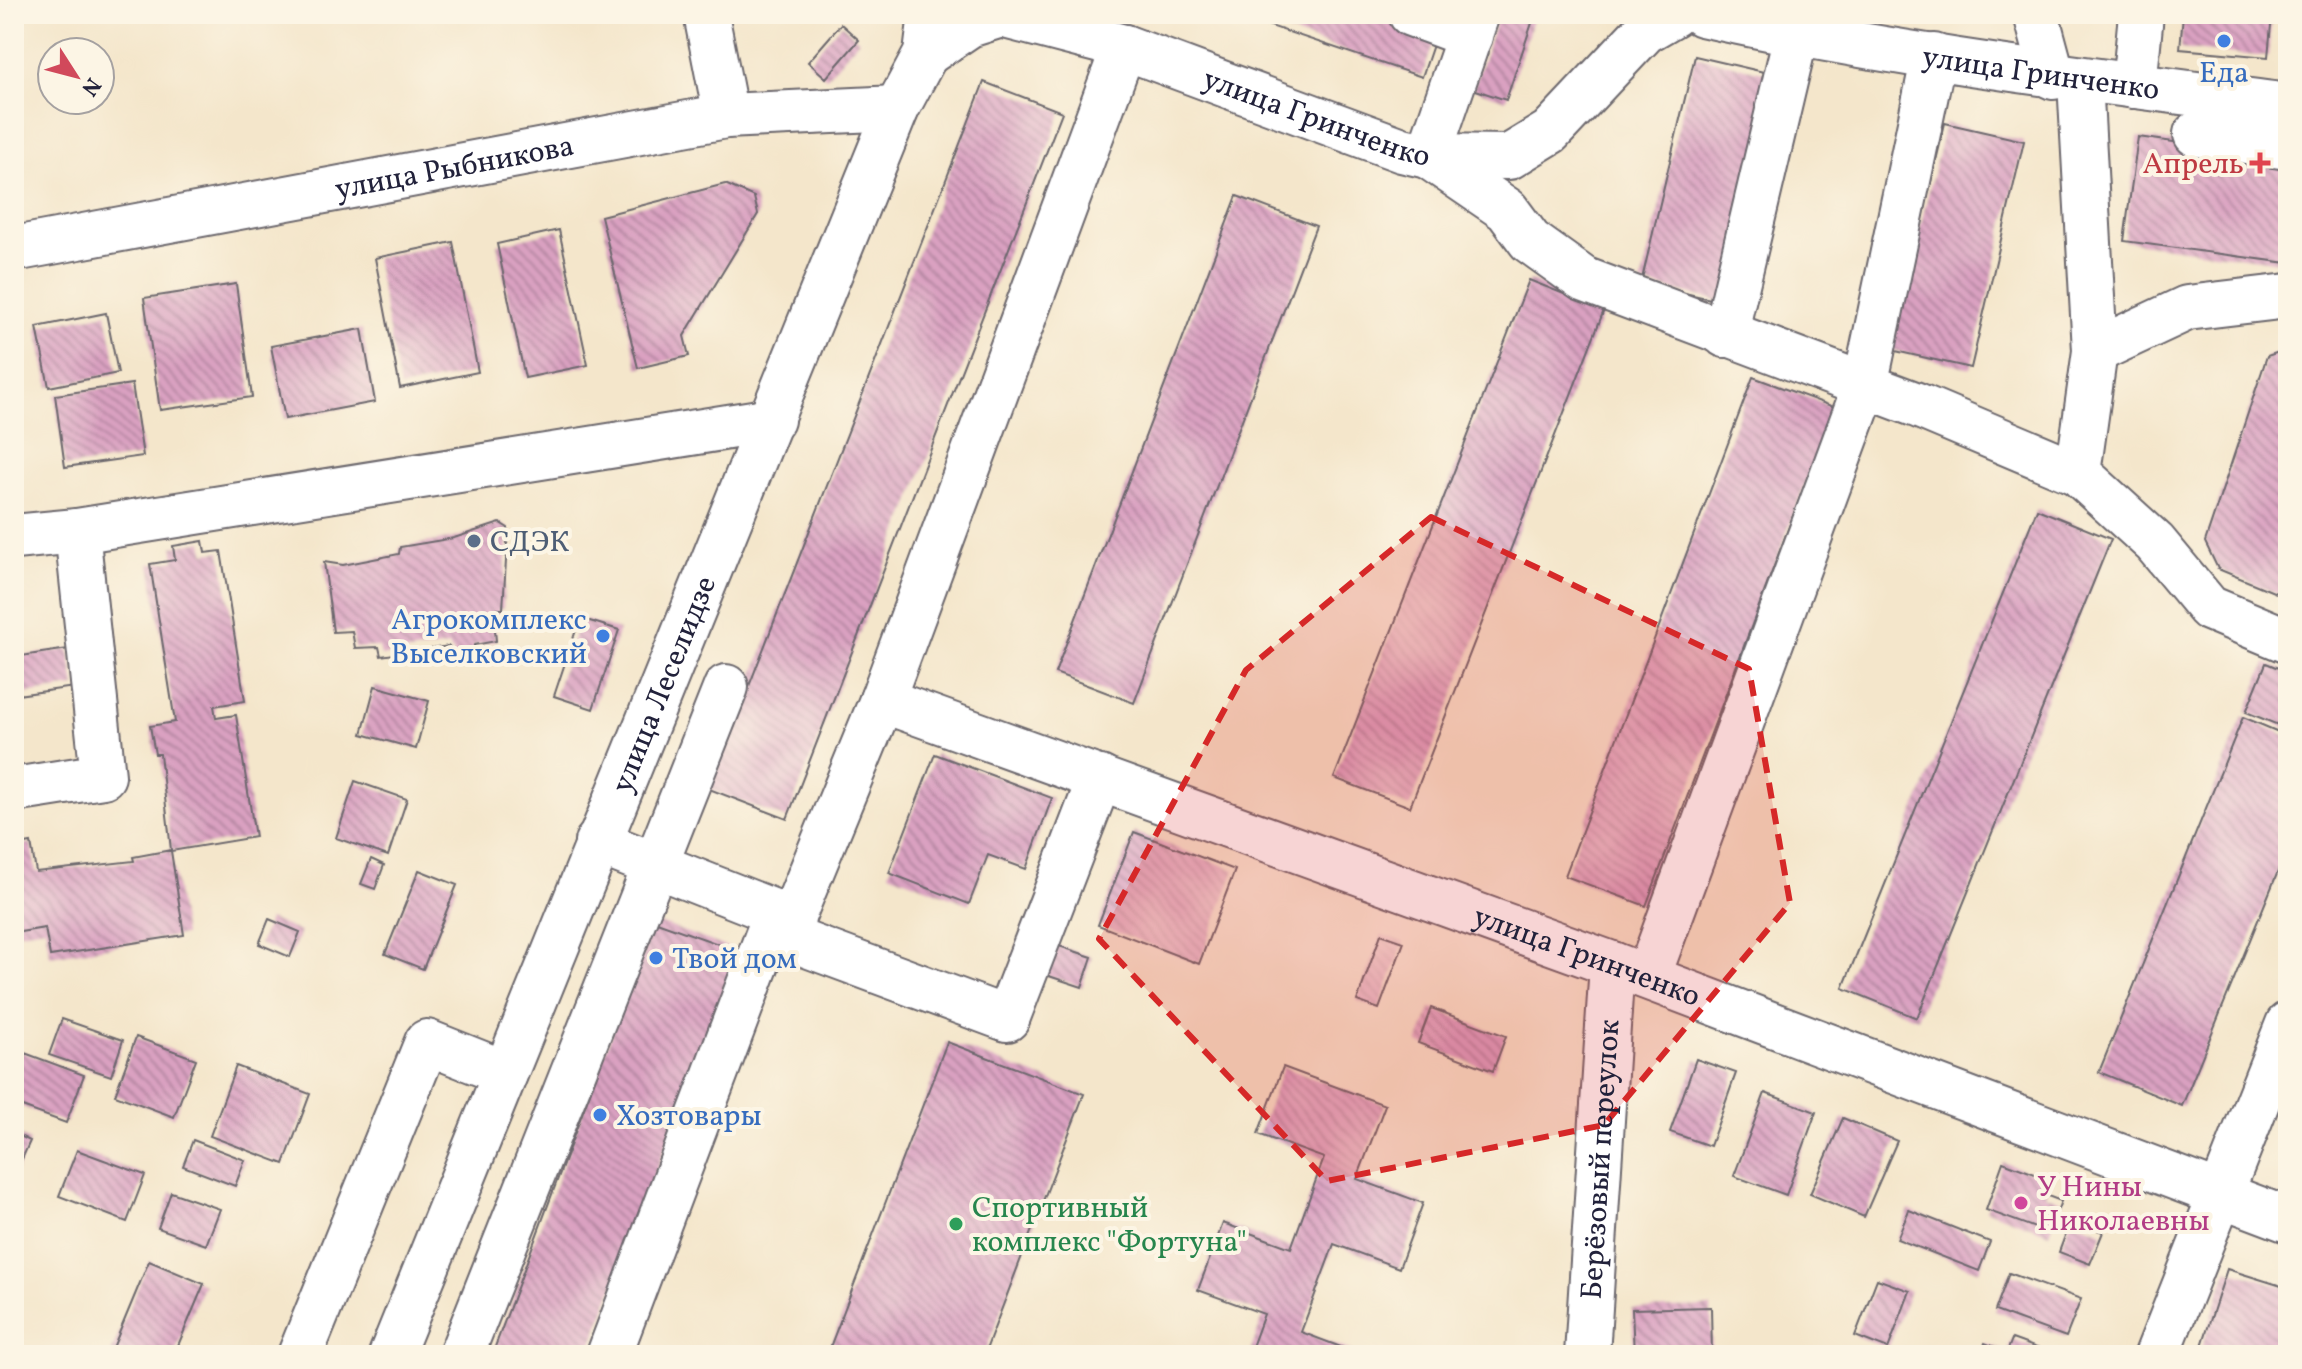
<svg xmlns="http://www.w3.org/2000/svg" width="2302" height="1369" font-family="Vollkorn,serif">
<style>
.building{fill:url(#building-back-hatch)}
.lines{fill:none;stroke-linecap:round;stroke-linejoin:round}
.minor-casing{stroke:#6c676d;stroke-width:48}
.minor{stroke:#fff;stroke-width:44}
.marked{fill:#d62828;fill-opacity:0.2;stroke:#d62828;stroke-width:6;stroke-dasharray:16 10;stroke-linejoin:round}
.shop-dot{fill:#3f7fe0;stroke:#fcf5e5;stroke-width:3}
.health-dot{fill:#e0444e;stroke:#fcf5e5;stroke-width:3}
.service-dot{fill:#5c6f8a;stroke:#fcf5e5;stroke-width:3}
.hotel-dot{fill:#d1479c;stroke:#fcf5e5;stroke-width:3}
.leisure-dot{fill:#2e9e5b;stroke:#fcf5e5;stroke-width:3}
.labels{text-anchor:middle;stroke-width:8;stroke-linejoin:round;paint-order:stroke}
.street-label{font-size:30px;fill:#22223b;stroke:#fcf5e5}
.shop-label{font-size:30px;fill:#366cbe;stroke:#fcf5e5;text-anchor:start}
.health-label{font-size:30px;fill:#be3a42;stroke:#fcf5e5;text-anchor:end}
.service-label{font-size:30px;fill:#4e5e75;stroke:#fcf5e5;text-anchor:start}
.hotel-label{font-size:30px;fill:#b23c85;stroke:#fcf5e5;text-anchor:start}
.leisure-label{font-size:30px;fill:#27864d;stroke:#fcf5e5;text-anchor:start}
</style>
<defs>
<pattern id="building-back-hatch" width="6" height="6" patternUnits="userSpaceOnUse" patternTransform="scale(2)"><rect width="6" height="6" fill="#daa1c1"/><path d="M-1 5l2 2M0 0l6 6M5-1l2 2" fill="none" stroke="#b0839e"/></pattern>
</defs>
<rect width="100%" height="100%" fill="#fcf5e5"/>
<filter id="ink" filterUnits="userSpaceOnUse"><feTurbulence type="fractalNoise" baseFrequency=".0125" numOctaves="2"/><feDisplacementMap in="SourceGraphic" scale="16" xChannelSelector="R" yChannelSelector="G"/><feConvolveMatrix kernelMatrix="1 2 1 2 8 2 1 2 1" color-interpolation-filters="sRGB"/></filter>
<filter id="wash" filterUnits="userSpaceOnUse"><feTurbulence type="fractalNoise" baseFrequency=".006" numOctaves="4" result="noise"/><feDisplacementMap in="SourceGraphic" scale="32" xChannelSelector="R" yChannelSelector="G"/><feGaussianBlur stdDeviation="1.8" result="paint"/><feColorMatrix in="noise" values="0 0 0 0 0 0 0 0 0 0 0 0 0 0 0 0 0 1.4 0 .05"/><feComposite in="paint" operator="in"/></filter>
<g filter="url(#wash)">
<rect width="100%" height="100%" fill="#f4e6cb"/>
<g id="blocks">
<!-- building -->
<path class="building" d="M1235 14H1370L1436 36 1422 77Z
M1499 14H1535L1506 100 1473 89Z
M2183 14H2272L2268 57 2180 49Z
M841 24 859 40 826 78 808 62Z
M1695 56 1781 76 1728 303 1641 283Z
M984 82 1062 112 787 819 709 789Z
M1945 123 2024 141 1971 368 1891 350Z
M2138 137 2288 158V263L2124 241Z
M725 184 754 197 758 214 684 336 689 356 638 368 601 216Z
M1237 196 1316 226 1134 703 1055 673Z
M559 230 588 365 525 378 497 244Z
M453 242 478 372 400 388 375 258Z
M1529 280 1604 310 1410 807 1334 778Z
M236 284 252 397 160 410 144 298Z
M106 313 118 373 49 387 37 327Z
M362 329 375 402 285 419 271 346Z
M2288 349V598L2218 569 2205 542 2267 356Z
M1753 377 1834 407 1646 906 1565 876Z
M132 384 143 456 65 467 55 395Z
M2037 509 2111 539 1917 1018 1843 988Z
M500 523 508 528 503 609H498L499 618 494 619 496 641 474 645V657L457 659 449 646 381 656 379 647 355 648 352 631 333 632 324 562 343 565 399 554 400 547 454 538Z
M203 541 205 553 221 551 245 701 214 706 216 718 236 715 255 837 171 851 184 935 50 956 45 928 14 933V846L31 843 36 872 134 861 133 857 171 850 160 754H155L150 726 175 722 150 564 175 560 173 546Z
M580 618 619 630 593 709 554 696Z
M69 649 75 687 17 695 14 657Z
M2266 663 2288 672V729L2246 712Z
M375 686 429 701 416 749 362 734Z
M2243 717 2288 736V847L2182 1106 2099 1072Z
M935 754 1052 798 1026 869 988 855 969 904 889 873Z
M355 781 407 799 388 856 336 838Z
M1134 832 1235 870 1199 964 1098 925Z
M371 859 384 865 375 889 361 884Z
M419 870 457 885 423 969 385 954Z
M269 919 300 932 290 957 259 944Z
M654 921 738 951 588 1355H492Z
M1381 934 1404 942 1379 1009 1357 1001Z
M1053 944 1092 957 1082 987 1043 974Z
M1431 1008 1506 1036 1493 1071 1418 1043Z
M62 1019 123 1040 111 1076 49 1055Z
M136 1037 196 1059 174 1117 115 1095Z
M947 1042 1084 1094 984 1355H827Z
M14 1049 84 1075 66 1123 14 1104Z
M1696 1059 1736 1073 1710 1146 1670 1132Z
M236 1066 310 1094 284 1164 210 1136Z
M1283 1067 1385 1105 1357 1179 1423 1203 1399 1268 1334 1244 1301 1332 1362 1355H1249L1264 1314 1198 1290 1223 1223 1291 1248 1324 1158 1258 1134Z
M1765 1093 1816 1112 1786 1195 1734 1176Z
M1843 1118 1897 1141 1864 1217 1810 1194Z
M14 1133 30 1141 14 1177Z
M193 1140 245 1160 235 1186 183 1166Z
M77 1150 145 1175 127 1222 59 1196Z
M2003 1162 2051 1180 2045 1195 2061 1201 2049 1233 1986 1210Z
M171 1192 220 1209 206 1245 158 1228Z
M1909 1210 1990 1242 1979 1271 1897 1239Z
M2071 1220 2103 1232 2090 1264 2059 1252Z
M149 1261 204 1284 174 1355H110Z
M2227 1269 2288 1288V1355H2199Z
M2009 1273 2081 1299 2066 1337 1995 1311Z
M1877 1279 1910 1291 1888 1349 1855 1336Z
M1711 1307 1712 1355H1634L1632 1309Z
M2012 1339 2056 1355H1981L1985 1343 2007 1352Z"/>
</g>
</g>
<g filter="url(#ink)">
<use href="#blocks" fill-opacity="0" stroke="#6c676d" stroke-width="2"/>
<g class="lines">
<!-- minor casing -->
<g class="minor-casing">
<g id="minor">
<path d="M706 14 726 116"/>
<path d="M1411 14 1470 36"/>
<path d="M1477 14 1428 156 1507 210 1530 241 1583 279 1917 405 2078 473"/>
<path id="s1" d="M1702 14C1896 57 2092 80 2288 106"/>
<path d="M2036 14 2053 77"/>
<path id="s2" d="M926 54 969 25 1001 15 1124 47 1402 150 1428 156 1509 157 1550 132 1645 31 1674 14"/>
<path d="M2080 81 2095 351 2078 473 2155 543 2209 608 2288 641"/>
<path d="M2134 86 2141 14"/>
<path d="M2196 134 2288 147"/>
<path id="s3" d="M14 249 726 116 897 108"/>
<path d="M1725 335 1796 35"/>
<path d="M2095 351 2187 308 2288 296"/>
<path d="M14 537 77 531 772 420"/>
<path id="s4" d="M882 700 1612 964 2288 1220"/>
<path d="M14 790 103 776 77 531"/>
<path d="M597 842 792 919 882 700 1124 47"/>
<path d="M792 919 794 940 1007 1019 1100 778"/>
<path d="M1648 977 1865 386 1934 56"/>
<path d="M300 1355 427 1042 505 1073"/>
<path id="s5" d="M391 1355 897 108 926 54 931 14"/>
<path d="M461 1355 726 687"/>
<path d="M609 1355 776 913"/>
<path id="s6" d="M1587 1355 1612 964"/>
<path d="M2157 1355 2288 1024"/>
</g>
</g>
<!-- minor -->
<use href="#minor" class="minor"/>
</g>
</g>
<!-- marked area -->
<path class="marked" d="M1431 517 1749 669 1790 903 1604 1125 1327 1181 1099 939 1246 670Z"/>
<!-- markers -->
<g class="shop-dot">
<circle cx="2224" cy="41" r="8"/>
<circle cx="603" cy="636" r="8"/>
<circle cx="656" cy="958" r="8"/>
<circle cx="600" cy="1115" r="8"/>
</g>
<path class="health-dot" d="M2256 151h8v8h8v8h-8v8h-8v-8h-8v-8h8z"/>
<circle class="service-dot" cx="474" cy="541" r="8"/>
<circle class="hotel-dot" cx="2021" cy="1203" r="8"/>
<circle class="leisure-dot" cx="956" cy="1224" r="8"/>
<g class="labels">
<!-- street labels -->
<g class="street-label">
<text dy="10" stroke="none"><textPath href="#s1" startOffset="344">улица Гринченко</textPath></text>
<text dy="10" stroke="none"><textPath href="#s2" startOffset="418">улица Гринченко</textPath></text>
<text dy="10" stroke="none"><textPath href="#s3" startOffset="448">улица Рыбникова</textPath></text>
<text dy="10" stroke="none"><textPath href="#s5" startOffset="724">улица Леселидзе</textPath></text>
<text dy="10" stroke="none"><textPath href="#s4" startOffset="750">улица Гринченко</textPath></text>
<text dy="10" stroke="none"><textPath href="#s6" startOffset="196">Берёзовый переулок</textPath></text>
</g>
<!-- shop labels -->
<g class="shop-label">
<text x="2224" y="82" text-anchor="middle">Еда</text>
<text x="587" y="629" text-anchor="end">Агрокомплекс<tspan x="587" dy="34">Выселковский</tspan></text>
<text x="672" y="968">Твой дом</text>
<text x="616" y="1125">Хозтовары</text>
</g>
<!-- health labels -->
<g class="health-label">
<text x="2244" y="173">Апрель</text>
</g>
<!-- service labels -->
<g class="service-label">
<text x="490" y="551">СДЭК</text>
</g>
<!-- hotel labels -->
<g class="hotel-label">
<text x="2037" y="1196">У Нины<tspan x="2037" dy="34">Николаевны</tspan></text>
</g>
<!-- leisure labels -->
<g class="leisure-label">
<text x="972" y="1217">Спортивный<tspan x="972" dy="34">комплекс "Фортуна"</tspan></text>
</g>
</g>
<!-- margin -->
<rect width="2302" height="1369" fill="none" stroke="#fcf5e5" stroke-width="48"/>
<!-- north arrow -->
<g transform="translate(76 76) rotate(126)"><circle r="38" fill="#fcf5e5" stroke="#a5a1a1" stroke-width="2"/>
<path d="M0-6L14 30L0 20L-14 30Z" fill="#d1495b"/>
<text y="-12" font-size="22" font-weight="bold" text-anchor="middle" fill="#22223b">N</text>
</g>
</svg>
